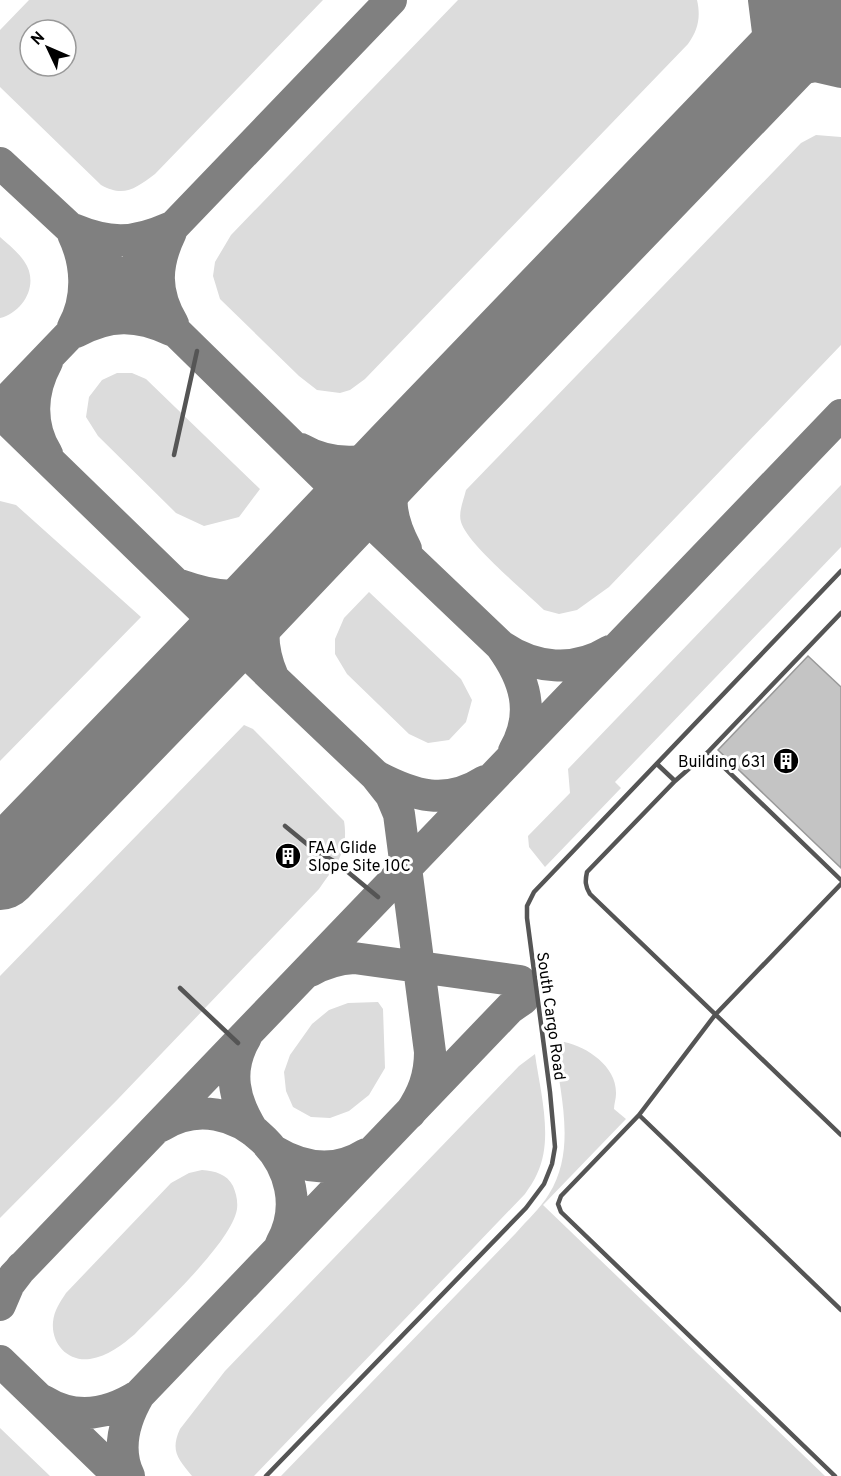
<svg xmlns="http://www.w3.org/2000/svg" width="841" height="1476" font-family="Overpass,sans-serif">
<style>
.green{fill:#dcdcdc;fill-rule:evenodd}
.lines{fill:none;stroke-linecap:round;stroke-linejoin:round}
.taxiway{stroke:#808080;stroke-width:32}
.runway{stroke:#808080;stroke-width:78}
.building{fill:#c4c4c4;stroke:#999;stroke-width:1.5}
.lane{stroke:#555;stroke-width:4.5}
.labels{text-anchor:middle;stroke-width:6;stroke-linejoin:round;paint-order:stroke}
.poi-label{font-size:16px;fill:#000;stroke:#fff;text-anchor:end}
.street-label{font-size:16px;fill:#000;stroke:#fff}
</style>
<rect width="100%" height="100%" fill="#fff"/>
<!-- green -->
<path class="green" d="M29 0H323L155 174C136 188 124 198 101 185L0 87V30ZM30 30H66V66H30Z
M458 0H697C701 17 698 30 688 44L365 379 350 390 340 393 317 390 299 376 220 299 213 276 215 262 231 235Z
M816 135 841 137V345L609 587 577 610 559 614 544 610C525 591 468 545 461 522 458 512 464 499 466 490L801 143Z
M0 237C8 244 18 252 24 261 40 283 24 312 0 318Z
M117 373H132L146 379 260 489 239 517 204 526 176 513 98 436 86 417 89 397 102 380Z
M841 485V547L615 782 621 788 545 867 529 847 528 836 570 793 568 769Z
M0 501 16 505 141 617 0 761Z
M369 592 461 679 472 700 466 722 449 740 428 743 409 734 347 674 335 654V639L344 618Z
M244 725 253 729 344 821C349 852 336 865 319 889L118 1099 0 1218V976Z
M378 1002 383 1009 385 1068 369 1095 349 1111 330 1118 311 1117 293 1107 286 1091 284 1072 290 1055 312 1024 329 1010 348 1003Z
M564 1042C588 1047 617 1067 616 1094 616 1099 614 1104 614 1109L626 1119 543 1205 825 1476H281L516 1233C527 1220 540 1209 549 1194 577 1149 560 1094 554 1045Z
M535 1054C540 1091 554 1139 537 1174 534 1181 529 1188 525 1194L254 1476H192C178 1459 170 1451 180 1429L225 1371 519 1066Z
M202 1170C215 1171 227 1174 233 1186 236 1193 238 1201 237 1209 232 1242 160 1308 135 1334 122 1345 108 1356 90 1359 68 1362 51 1344 53 1322 54 1311 60 1302 66 1293L171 1183 189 1173Z
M0 1428 50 1476H0Z"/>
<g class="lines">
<!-- taxiway -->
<path class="taxiway" d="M782 0 841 56
M755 86 785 72 815 66 841 72
M755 86 769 40 764 0
M0 163 70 228 352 504 501 646C525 679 536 713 514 751
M73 229C109 244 133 244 169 228
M171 232C155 265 154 292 173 324
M73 234C87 263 89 298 73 327
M76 332C109 314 137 314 171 330
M0 407 391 0
M0 413 275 680 376 776 391 795 399 814 430 1052C430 1076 423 1094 410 1113
M301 449C332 467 365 463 399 455 390 495 386 511 406 549
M47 454C29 425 31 391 47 362
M180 585C217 598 242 601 278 583 260 613 259 645 273 677
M501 646C535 669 574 673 610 651
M376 776C414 796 446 806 485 781
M310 971C324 963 337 959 354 958L520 981
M246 1037C226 1070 234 1101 253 1131
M161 1126C233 1080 323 1170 281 1244
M274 1151C304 1169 336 1173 366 1154
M14 1276 841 415
M0 1305 9 1284 22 1267
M0 1361 119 1476
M44 1401C76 1421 109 1414 139 1395
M129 1476C116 1449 125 1419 139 1395L510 1008 523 999"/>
<!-- runway -->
<path class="runway" d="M0 871 229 634 399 455 837 0"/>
</g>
<!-- building -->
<path class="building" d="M808 656 841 687V868L718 750Z"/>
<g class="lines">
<!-- lane -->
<path class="lane" d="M174 455 197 351
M841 613 708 752 675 781 587 872C585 881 585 886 590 894L841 1135
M708 752 841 880
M657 764 675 781
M285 826 313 849 337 863 378 897
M180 988 238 1043
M639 1115 841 1310
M266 1476 526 1208 544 1184 552 1164 555 1147 550 1092 527 918V906L534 892 841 571
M835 1476 561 1212 558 1204 561 1196 639 1115 715 1015 841 884"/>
</g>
<!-- icons -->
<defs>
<g id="building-disc" transform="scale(1.35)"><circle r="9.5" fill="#000" stroke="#fff"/><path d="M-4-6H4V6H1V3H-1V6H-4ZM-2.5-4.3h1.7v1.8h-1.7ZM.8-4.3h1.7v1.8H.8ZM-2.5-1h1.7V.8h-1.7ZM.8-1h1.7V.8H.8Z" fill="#fff"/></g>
</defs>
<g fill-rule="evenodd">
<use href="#building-disc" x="786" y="761"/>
<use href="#building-disc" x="288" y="856"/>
</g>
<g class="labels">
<!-- poi labels -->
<g class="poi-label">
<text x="766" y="767">Building 631</text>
<text x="308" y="853" text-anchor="start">FAA Glide<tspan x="308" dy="18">Slope Site 10C</tspan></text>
</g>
<!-- street labels -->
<g class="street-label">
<text transform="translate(552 1016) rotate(82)" y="6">South Cargo Road</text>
</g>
</g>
<!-- north arrow -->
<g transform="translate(48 48) rotate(314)"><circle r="28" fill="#ffffff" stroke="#999999" stroke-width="1.5"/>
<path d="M0-4.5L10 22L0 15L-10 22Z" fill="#000000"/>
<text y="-9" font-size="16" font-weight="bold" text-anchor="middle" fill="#000000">N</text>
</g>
</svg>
